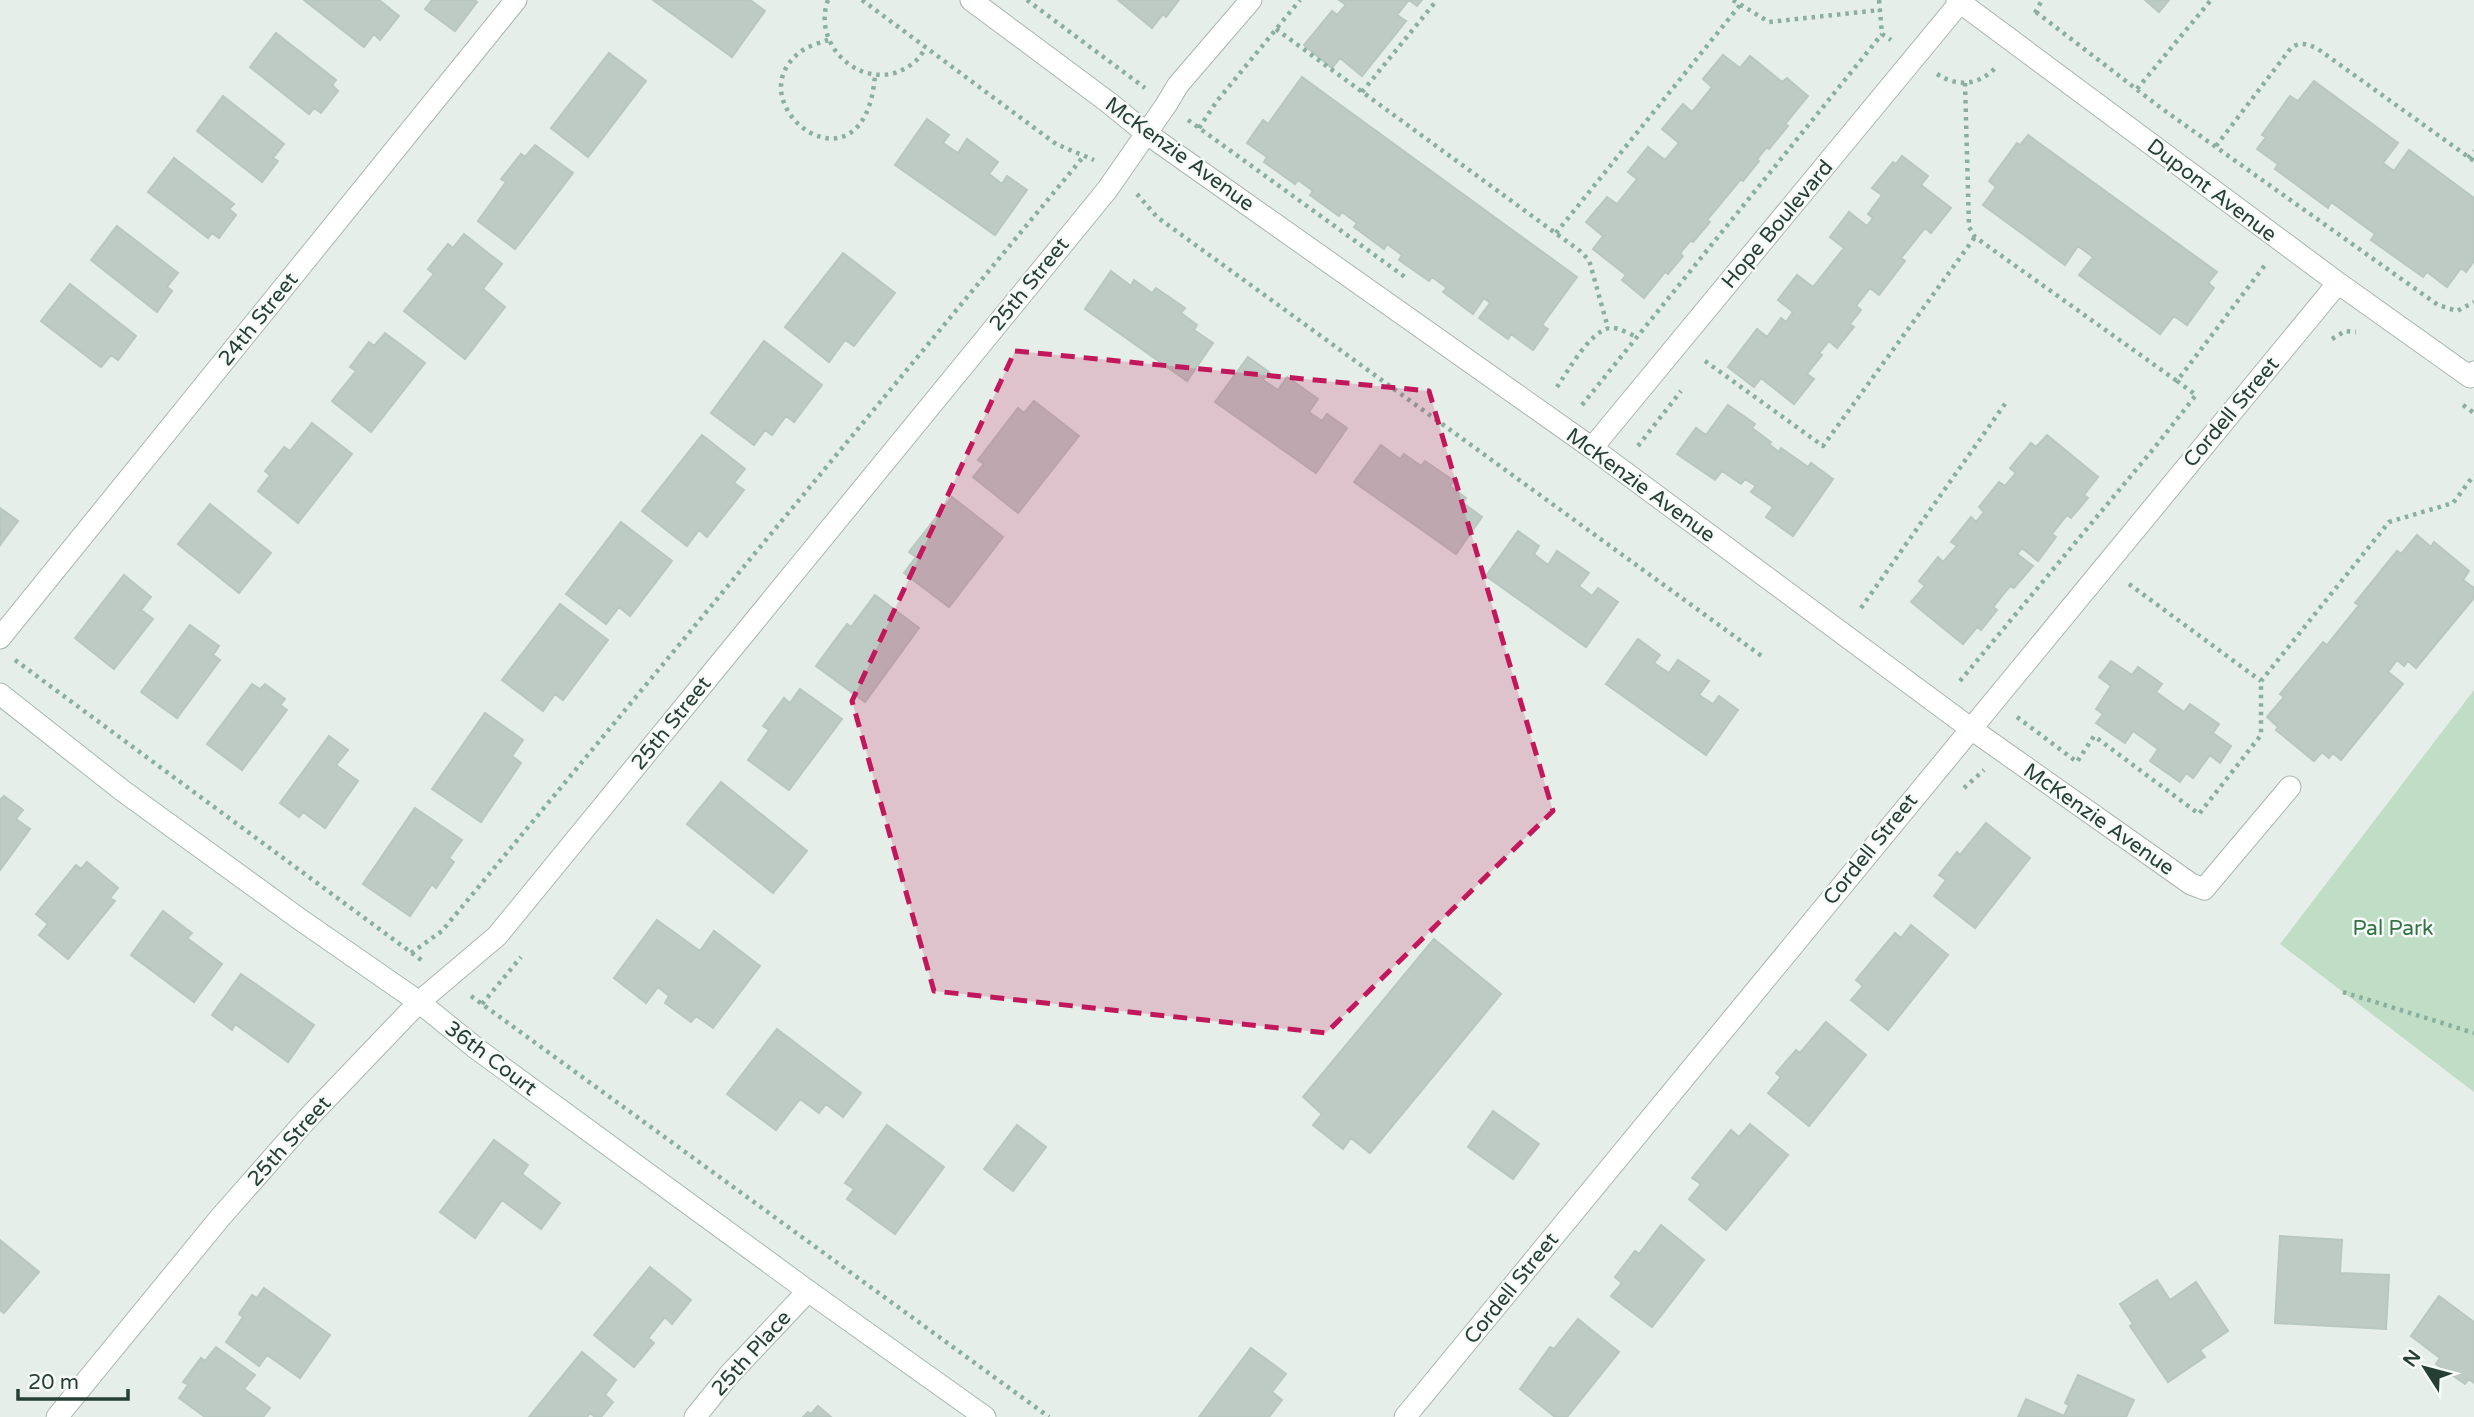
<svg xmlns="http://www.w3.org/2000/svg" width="2474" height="1417" font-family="'Varela Round',sans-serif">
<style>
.green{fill:#c0ddc5}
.building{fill:#becbc5;stroke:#b8c7bf;stroke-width:2}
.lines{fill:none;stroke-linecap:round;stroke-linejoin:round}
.street-casing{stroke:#a9b6af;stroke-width:23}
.secondary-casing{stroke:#a5b9b0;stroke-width:23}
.path{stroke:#88af9f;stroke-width:4.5;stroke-dasharray:3.5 5;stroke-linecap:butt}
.street{stroke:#fff;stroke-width:21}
.secondary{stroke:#fff;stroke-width:21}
.marked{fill:#c2185b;fill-opacity:0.2;stroke:#c2185b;stroke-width:5;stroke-dasharray:14 9;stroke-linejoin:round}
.labels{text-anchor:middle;stroke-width:5;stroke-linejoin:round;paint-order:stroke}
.street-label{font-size:21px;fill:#263f35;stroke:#f6faf8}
.park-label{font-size:21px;fill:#327344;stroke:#f6faf8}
</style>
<rect width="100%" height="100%" fill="#e6eee9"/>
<!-- green -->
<path class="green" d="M2474 690V1092L2280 944Z"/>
<!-- building -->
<path class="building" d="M304 0H379L399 16 380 40 374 34 364 47Z
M432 0H474L477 2 455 31 425 9Z
M653 0H750L765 11 732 57Z
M1118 0H1179L1166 17 1163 14 1152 28Z
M1339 0H1422L1417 6 1409 0 1397 15 1406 21 1362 76 1340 58 1332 68 1304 45 1332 11 1337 15 1346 5Z
M2145 0H2169L2159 12Z
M276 33 336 80 332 85 338 91 321 113 314 108 309 114 250 67Z
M609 53 646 81 588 157 551 128Z
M1723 55 1740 68 1750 56 1782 82 1787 78 1808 96 1785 124 1788 126 1769 149 1767 147 1757 159 1759 161 1743 181 1741 179 1707 220 1710 222 1693 242 1691 240 1680 253 1683 256 1668 274 1665 272 1644 298 1622 280 1626 275 1593 249 1603 236 1586 222 1607 197 1617 204 1637 179 1628 172 1648 147 1665 160 1679 143 1662 129 1683 104 1692 112 1712 87 1703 79Z
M1302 77 1577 277 1542 325 1548 329 1533 350 1511 334 1508 339 1479 318 1490 303 1484 298 1473 314 1443 292 1447 288 1432 277 1429 281 1399 260 1402 255 1387 244 1384 249 1354 227 1357 223 1342 212 1339 216 1310 195 1313 191 1298 180 1295 184 1264 162 1267 157 1247 143 1263 120 1268 124Z
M2314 81 2398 143 2383 163 2394 171 2409 150 2474 198V261L2466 272 2461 268 2447 287 2427 272 2423 277 2371 240 2375 234 2331 202 2328 208 2275 169 2278 164 2257 149 2266 137 2262 135 2290 96 2298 101Z
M223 96 284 144 273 158 278 161 262 182 197 131Z
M927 119 949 135 943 143 958 153 967 139 998 162 989 174 1002 184 1007 176 1027 190 995 235 895 165Z
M2028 135 2217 272 2208 283 2214 288 2187 325 2174 316 2160 334 2079 275 2093 257 2078 246 2065 265 1983 205 1996 187 1989 181 2017 143 2020 145Z
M535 145 573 173 515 249 478 221 506 182 501 179 521 154 525 157Z
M1902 156 1928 176 1921 185 1951 208 1931 233 1925 228 1901 258 1905 261 1879 295 1870 288 1856 306 1861 310 1850 324 1854 327 1837 348 1829 341 1819 353 1822 355 1807 374 1814 379 1794 404 1761 378 1754 387 1728 367 1757 329 1767 337 1781 318 1786 322 1793 312 1778 300 1797 275 1813 287 1844 248 1830 237 1849 212 1867 226 1873 218 1868 214 1882 195 1872 188 1893 162 1896 164Z
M174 158 234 204 229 209 236 215 219 238 212 233 208 238 148 192Z
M117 226 178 273 167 287 172 291 157 312 91 260Z
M464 234 502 264 483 289 505 307 465 359 404 311 434 274 428 269 448 244 453 248Z
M843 253 895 293 854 346 845 340 829 362 785 327Z
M1111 271 1131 286 1134 280 1152 293 1156 288 1185 308 1181 313 1197 325 1194 330 1213 343 1187 381 1085 309Z
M70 284 136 336 118 360 111 355 101 367 41 321Z
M385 333 425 363 371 432 332 401 356 371 350 367 369 342 374 346Z
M764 341 822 385 794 422 786 416 772 435 765 430 754 445 711 413Z
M1248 357 1269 372 1263 380 1278 390 1287 377 1318 399 1309 412 1322 421 1327 414 1347 428 1316 473 1215 402Z
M1034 401 1079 436 1018 513 973 477 984 464 978 460 1018 408 1024 413Z
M1728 405 1755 424 1752 428 1771 442 1769 444 1779 452 1781 448 1808 467 1811 463 1833 479 1793 536 1766 517 1773 507 1751 492 1756 486 1745 479 1741 484 1722 471 1715 480 1677 454 1696 428 1706 435Z
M312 423 352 454 298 523 258 491 270 475 265 471 284 447 290 451Z
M702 435 745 469 734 483 744 490 707 537 699 530 687 546 642 511Z
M2047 435 2098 477 2084 495 2088 498 2071 518 2067 515 2052 534 2056 537 2038 561 2022 548 2017 554 2033 566 2014 588 2010 586 1993 607 1997 610 1981 630 1977 627 1963 644 1911 602 1925 586 1919 581 1938 557 1943 562 1957 546 1951 542 1971 517 1976 522 1984 512 1979 507 1999 482 2005 486 2016 473 2010 468 2031 443 2036 447Z
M1381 445 1400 459 1404 454 1421 466 1425 461 1454 481 1450 486 1466 498 1463 503 1482 517 1456 554 1354 482Z
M952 497 1003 537 949 607 904 573 916 557 909 552Z
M210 504 271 553 239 593 178 544Z
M0 508 18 521 0 545Z
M621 522 672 561 630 616 619 607 606 624 566 594Z
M1518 531 1539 546 1534 554 1548 565 1557 551 1589 573 1579 586 1592 596 1598 588 1618 602 1586 647 1486 576Z
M2417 535 2431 547 2434 542 2469 571 2463 580 2474 588V598L2416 668 2408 661 2404 666 2397 660 2388 672 2403 684 2341 760 2333 753 2329 758 2322 752 2314 761 2276 730 2278 727 2267 717 2284 697 2280 694 2323 642 2327 645 2359 605 2355 603 2397 551 2401 554Z
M124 575 151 597 141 610 153 619 114 669 75 638Z
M875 595 919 628 865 702 816 666 847 624 851 627Z
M560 604 608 640 563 700 555 694 543 711 502 680Z
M190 625 219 646 213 655 220 660 177 718 141 692Z
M1638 639 1660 655 1654 663 1669 673 1678 660 1709 681 1699 695 1713 704 1719 696 1738 710 1706 755 1606 684Z
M2111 661 2132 675 2138 667 2162 684 2156 692 2184 712 2190 704 2219 724 2213 733 2231 746 2220 763 2210 755 2193 778 2186 773 2180 782 2150 761 2158 749 2133 731 2125 743 2096 723 2103 714 2096 709 2111 686 2099 677Z
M252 684 260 689 265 684 285 699 280 705 287 710 242 770 207 744Z
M800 689 842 719 789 790 748 760 769 730 763 726 784 698 790 703Z
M485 713 523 740 512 756 521 763 481 822 432 789Z
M329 736 348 750 336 765 358 781 325 828 303 812 299 817 280 803Z
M721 782 807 851 773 893 687 824Z
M4 796 23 810 16 819 30 829 0 870V800Z
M415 808 462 840 449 858 454 862 436 888 432 884 410 916 363 884Z
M1986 823 2030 858 1975 928 1934 896 1946 880 1939 875 1957 852 1960 855Z
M87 862 118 888 110 898 115 901 68 959 39 935 48 924 36 914 76 865 81 869Z
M163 911 192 933 187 938 222 964 194 1002 131 955Z
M657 920 700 951 714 931 760 966 713 1028 696 1016 691 1022 665 1003 669 996 658 987 646 1003 614 978Z
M1911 925 1948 955 1888 1030 1851 1000 1863 986 1856 980 1895 933 1901 938Z
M1434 939 1501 994 1370 1153 1351 1138 1343 1149 1313 1125 1322 1114 1303 1097Z
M241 974 314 1025 288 1062 235 1024 232 1030 212 1015Z
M1826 1022 1866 1055 1809 1126 1768 1093 1781 1077 1776 1073 1796 1050 1800 1053Z
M777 1029 861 1093 843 1117 826 1104 819 1113 800 1099 776 1130 727 1094Z
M1493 1111 1539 1144 1513 1179 1468 1147Z
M1750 1124 1788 1155 1726 1230 1689 1199 1701 1184 1692 1178 1731 1130 1739 1137Z
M887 1125 944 1167 895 1234 847 1199 854 1189 845 1183Z
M1017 1125 1046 1147 1013 1191 984 1169Z
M494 1140 528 1165 522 1174 560 1203 541 1229 502 1200 475 1238 440 1212Z
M1661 1225 1704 1260 1652 1327 1611 1296 1622 1283 1615 1277 1635 1251 1639 1254Z
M2280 1236 2342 1240 2340 1273 2389 1275 2386 1329 2275 1323Z
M0 1240 39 1272 4 1313 0 1310Z
M650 1267 691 1300 672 1324 665 1317 648 1338 654 1343 634 1367 594 1335Z
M2157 1280 2170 1300 2196 1282 2228 1331 2200 1350 2205 1357 2168 1382 2130 1326 2133 1324 2120 1304Z
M264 1288 330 1335 300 1378 267 1355 259 1366 226 1342 243 1317 239 1314 252 1295 257 1298Z
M2439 1296 2474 1322V1383L2469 1379 2465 1384 2436 1364 2440 1358 2411 1336Z
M1578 1319 1619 1352 1567 1417H1555L1520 1389 1550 1347 1554 1349Z
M216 1347 255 1375 244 1389 270 1408 263 1417H205L179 1398 188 1385 183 1382 201 1358 205 1361Z
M1251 1348 1286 1374 1272 1392 1282 1400 1269 1417H1199Z
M582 1352 616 1380 605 1395 613 1402 601 1417H595L590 1413 587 1417H529Z
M2078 1375 2134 1400 2126 1417H2018L2026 1399 2064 1416 2069 1405 2065 1403Z
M818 1406 831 1417H803L808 1412 811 1414Z"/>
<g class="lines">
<!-- street casing -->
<g class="street-casing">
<path id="street" d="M971 0 1108 102 1146 133 1592 448 1970 728 2191 884 2204 889 2290 787
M1957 0 2338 283 2470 377 2474 372
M1592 448 1962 0
M0 638 516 0
M57 1417 219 1219 307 1119 419 1002 497 936 1107 190 1166 105 1178 85 1251 0
M695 1417 729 1375 808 1291
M1405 1417 2338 283"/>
</g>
<!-- secondary casing -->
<g class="secondary-casing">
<path id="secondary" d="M0 694 123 791 298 918 419 1002 477 1049 808 1291 985 1417"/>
</g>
<!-- path -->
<path class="path" d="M828 0C810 49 869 97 912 64 918 60 922 53 926 48
M862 0 1056 144 1094 160
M1027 0 1145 88
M1733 0 1769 22 1880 10
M1879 0 1882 34 1891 40
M2036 12 2161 108 2438 305 2457 311 2474 302
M2035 13 2042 0
M1276 29 1580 251 1589 260 1608 328
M828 40C819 43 807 46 799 53 734 105 865 204 875 75
M1937 74C1959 88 1980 85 1997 66
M1965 83 1969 227 1975 237 2177 381
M2137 89 2211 0
M1362 92 1437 0
M1188 120 1405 277
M1199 128 1217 101 1300 0
M2216 146 2291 48C2301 41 2307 44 2318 49L2474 161
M2468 158 2474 151
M1137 194 1157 217 1763 657
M1556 233 1740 5
M2332 339 2345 331 2356 332
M1705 361 1823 446 1975 237
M1557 387C1568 371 1590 331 1610 328 1619 327 1629 334 1637 337
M1582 405 1882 34
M2463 405 2474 413
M1638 446 1681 391
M2129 584 2261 681
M1861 608 2007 401
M15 660 424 962
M1960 681 2155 447 2196 395 2177 381 2265 265
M2017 717 2077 762 2094 736 2199 814 2261 735V681L2389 522 2453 503 2474 475
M1964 788 1984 770
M411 953 442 931 1084 156
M2343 992 2474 1033
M471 996 1049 1417
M482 1004 521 957"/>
<!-- street -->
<use href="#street" class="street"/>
<!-- secondary -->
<use href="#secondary" class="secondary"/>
</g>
<!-- marked area -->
<path class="marked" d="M1015 351 1429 391 1553 811 1326 1033 934 991 852 701Z"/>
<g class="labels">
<!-- street labels -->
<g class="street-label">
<text transform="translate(1180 154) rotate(36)" y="7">McKenzie Avenue</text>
<text transform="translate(2212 190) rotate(37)" y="7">Dupont Avenue</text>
<text transform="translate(1777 224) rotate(-50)" y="7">Hope Boulevard</text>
<text transform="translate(1029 284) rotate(-51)" y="7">25th Street</text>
<text transform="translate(258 319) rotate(-51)" y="7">24th Street</text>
<text transform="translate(2231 412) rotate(-50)" y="7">Cordell Street</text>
<text transform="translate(1641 485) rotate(36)" y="7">McKenzie Avenue</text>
<text transform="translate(671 723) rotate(-51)" y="7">25th Street</text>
<text transform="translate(2099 819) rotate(35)" y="7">McKenzie Avenue</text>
<text transform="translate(1870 849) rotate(-51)" y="7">Cordell Street</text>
<text transform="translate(491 1058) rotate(37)" y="7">36th Court</text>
<text transform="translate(289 1141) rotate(-48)" y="7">25th Street</text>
<text transform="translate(1511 1288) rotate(-51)" y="7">Cordell Street</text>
<text transform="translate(751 1353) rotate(-48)" y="7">25th Place</text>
</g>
<!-- park labels -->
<g class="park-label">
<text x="2393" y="935">Pal Park</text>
</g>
</g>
<!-- north arrow -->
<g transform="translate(2425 1368) rotate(306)" stroke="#f6faf8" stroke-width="5" paint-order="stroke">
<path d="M0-5L12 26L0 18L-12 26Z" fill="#263f35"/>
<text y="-10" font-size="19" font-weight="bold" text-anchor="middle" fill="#263f35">N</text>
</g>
<!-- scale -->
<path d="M18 1389v10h110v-10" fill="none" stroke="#263f35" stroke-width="3.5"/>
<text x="28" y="1389" font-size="21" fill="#263f35" stroke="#f6faf8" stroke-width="5" paint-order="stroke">20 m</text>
</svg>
